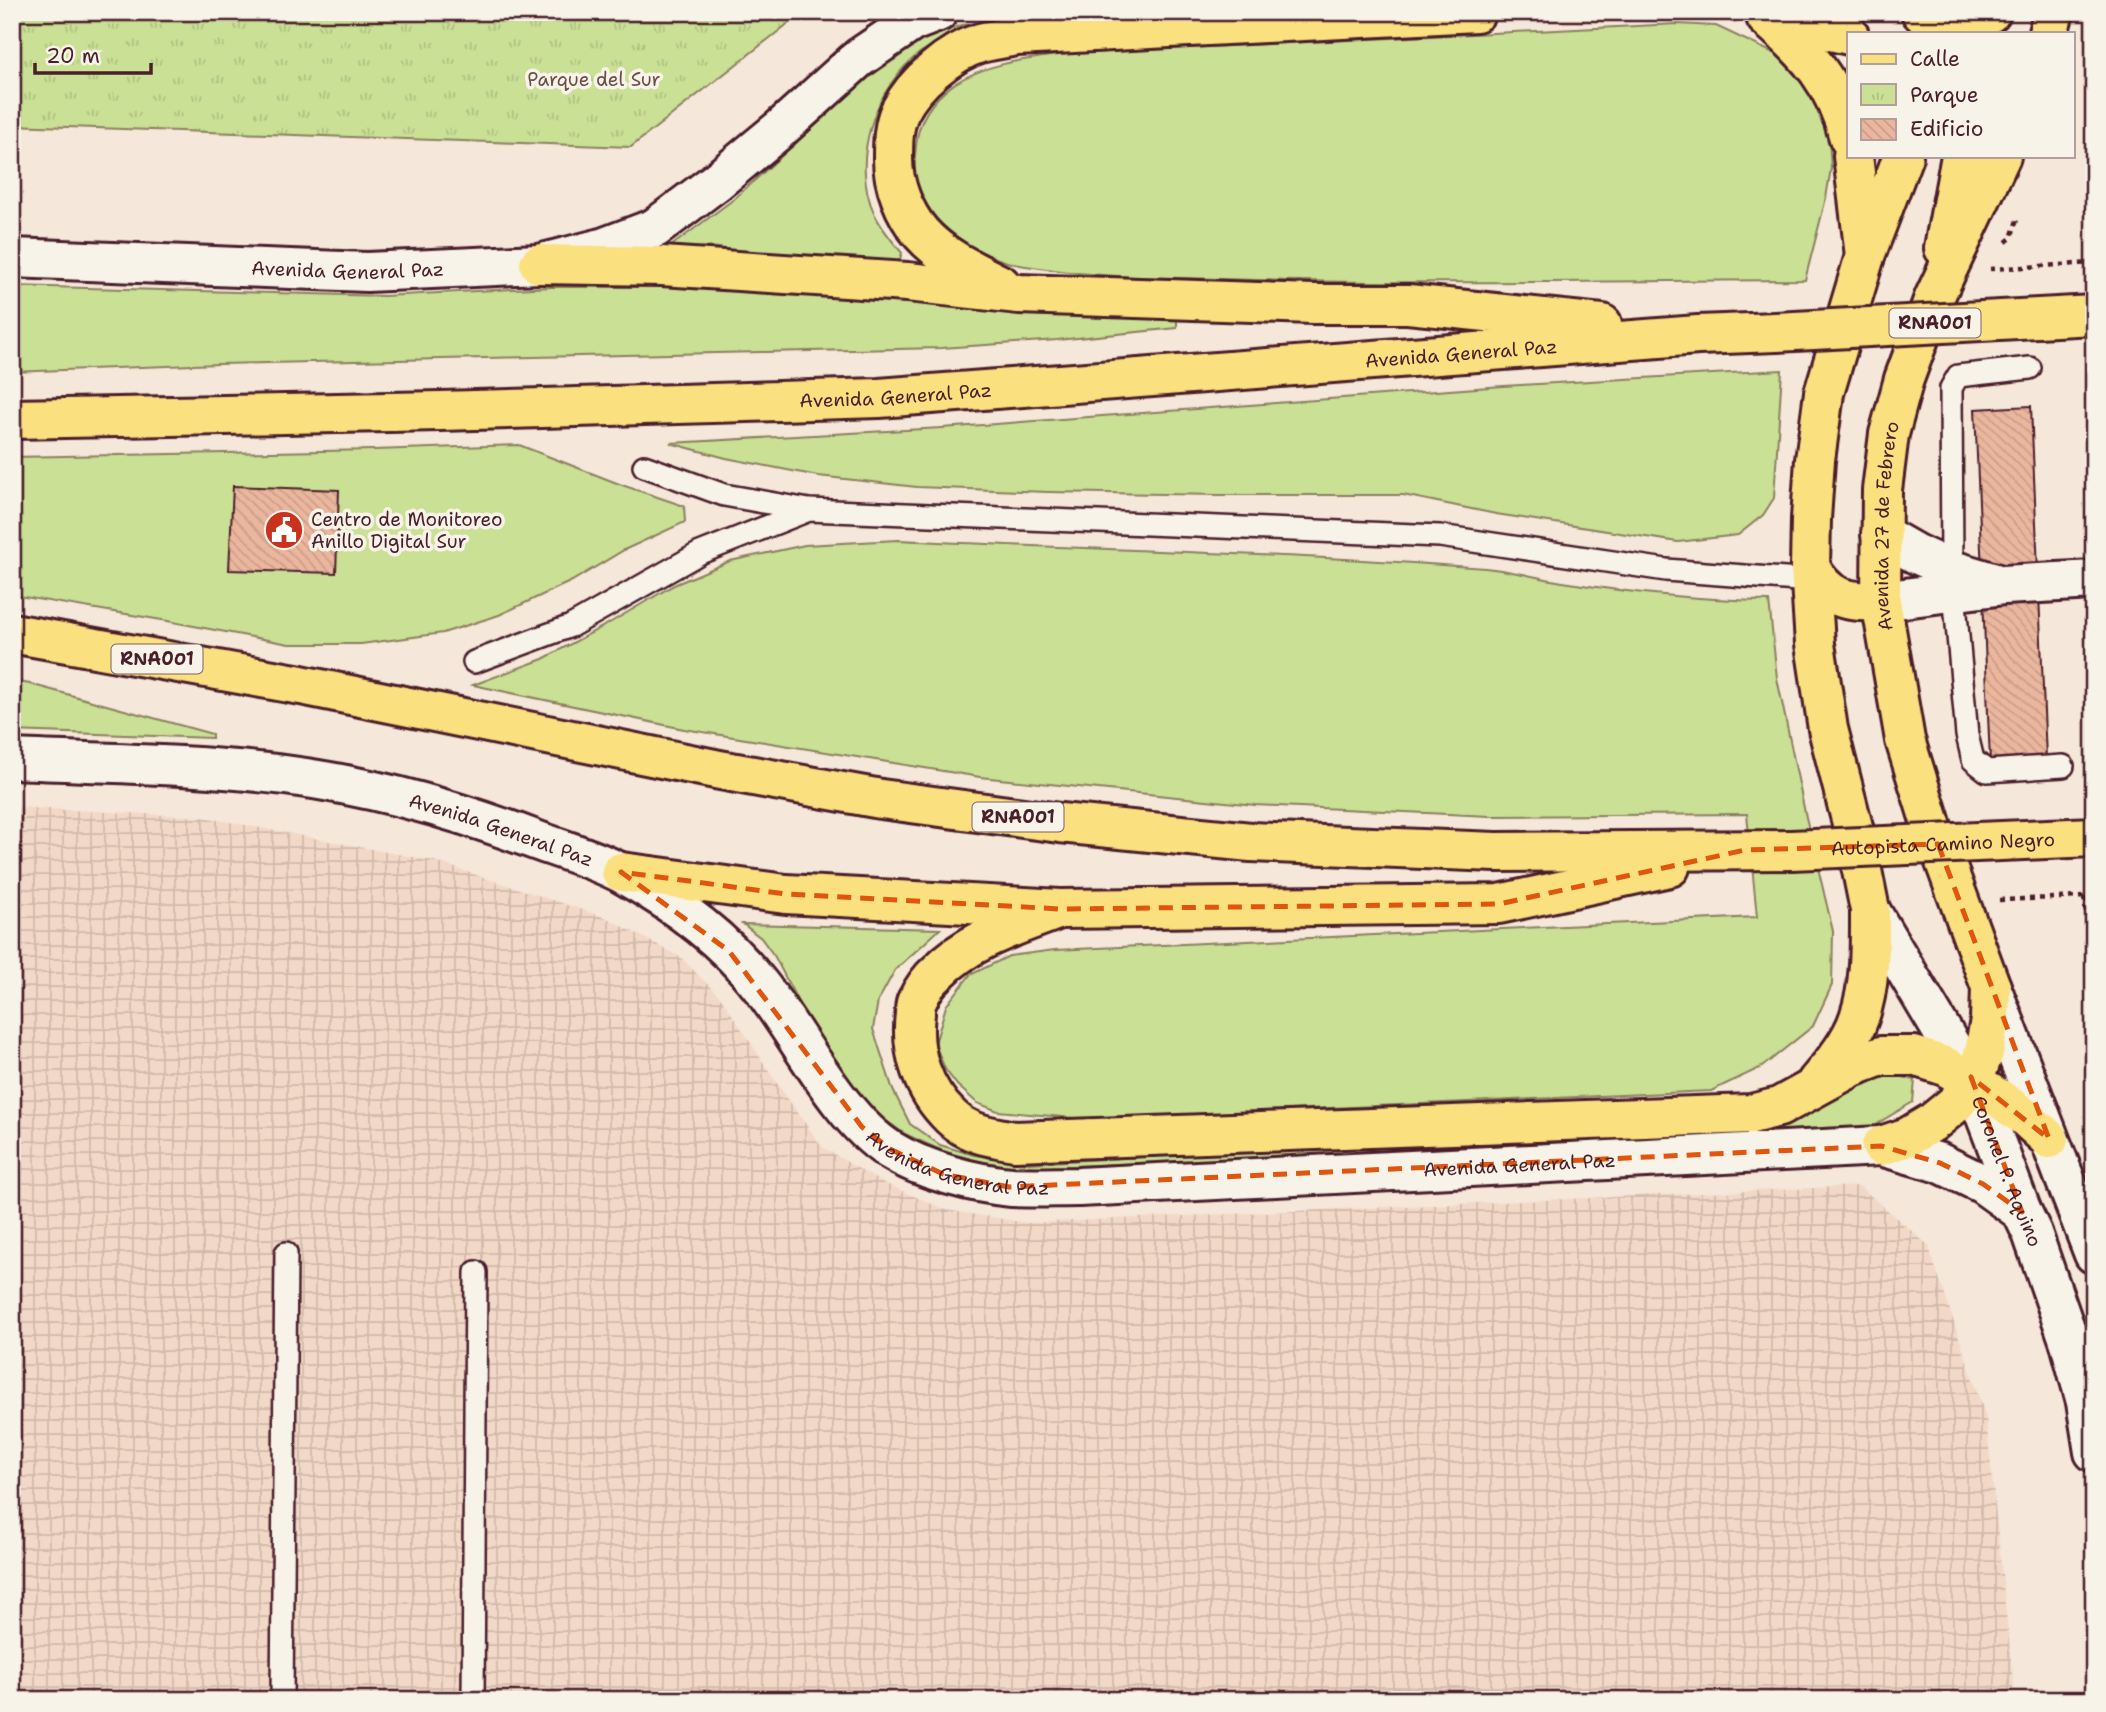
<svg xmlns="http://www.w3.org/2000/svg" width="2106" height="1712" font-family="'Shantell Sans',sans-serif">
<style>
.industrial{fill:url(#industrial-grid)}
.grass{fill:#cae095;stroke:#8a8060;stroke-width:2}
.park{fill:url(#park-tufts);stroke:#8a8060;stroke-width:2}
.building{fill:url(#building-back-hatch);stroke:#4a1f2b;stroke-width:2}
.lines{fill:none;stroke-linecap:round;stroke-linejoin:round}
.lane-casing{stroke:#4a1f2b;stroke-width:26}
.secondary-casing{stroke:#4a1f2b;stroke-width:44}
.primary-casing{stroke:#4a1f2b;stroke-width:44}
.highway-casing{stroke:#4a1f2b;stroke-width:44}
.path{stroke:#4a1f2b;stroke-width:4.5;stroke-dasharray:5 5;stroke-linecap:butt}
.lane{stroke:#f7f3e8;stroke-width:21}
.secondary{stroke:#f7f3e8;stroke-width:38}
.primary{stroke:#fbe080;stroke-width:38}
.highway{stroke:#fbe080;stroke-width:38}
.highway-bridge-casing{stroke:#4a1f2b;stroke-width:44;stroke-linecap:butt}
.highway-bridge{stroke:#fbe080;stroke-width:38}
.marked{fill:none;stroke:#e0560e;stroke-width:5;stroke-dasharray:14 9;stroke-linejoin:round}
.labels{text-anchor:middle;stroke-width:7;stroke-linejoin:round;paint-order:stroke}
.shield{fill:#f7f3e8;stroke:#7e5f64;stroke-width:2}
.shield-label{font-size:18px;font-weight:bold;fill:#4a1f2b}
.park-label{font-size:19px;fill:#6a4f46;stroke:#f7f3e8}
.street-label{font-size:19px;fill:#4a1f2b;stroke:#f7f3e8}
.poi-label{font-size:19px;fill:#4a1f2b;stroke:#f7f3e8;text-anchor:start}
</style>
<defs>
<pattern id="industrial-grid" width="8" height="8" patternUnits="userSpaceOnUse" patternTransform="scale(1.75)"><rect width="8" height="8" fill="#f2d8c7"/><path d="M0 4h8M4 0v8" fill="none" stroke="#d1b9ab"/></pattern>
<pattern id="park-tufts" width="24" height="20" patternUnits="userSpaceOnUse" patternTransform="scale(1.75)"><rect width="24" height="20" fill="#cae095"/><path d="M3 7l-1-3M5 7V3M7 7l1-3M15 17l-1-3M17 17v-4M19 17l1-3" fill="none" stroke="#afc081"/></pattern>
<pattern id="building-back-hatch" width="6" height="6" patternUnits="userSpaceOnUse" patternTransform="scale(1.75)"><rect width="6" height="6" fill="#ebb69e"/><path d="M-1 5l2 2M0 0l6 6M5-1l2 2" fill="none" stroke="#cb9c88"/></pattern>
</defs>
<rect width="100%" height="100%" fill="#f5e7d9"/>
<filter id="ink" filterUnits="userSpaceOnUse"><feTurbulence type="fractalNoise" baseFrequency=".0143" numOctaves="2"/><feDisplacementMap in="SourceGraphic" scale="14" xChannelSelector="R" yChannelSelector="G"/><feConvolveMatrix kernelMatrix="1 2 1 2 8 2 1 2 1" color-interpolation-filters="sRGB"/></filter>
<g filter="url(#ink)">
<!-- industrial -->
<path class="industrial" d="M12 807 203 817 434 861 607 918 680 957 722 999 778 1085 822 1147 879 1181 946 1210 1028 1223 1859 1186 1928 1245 1986 1418 2015 1700H12Z"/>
<!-- grass -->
<path class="grass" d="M1078 12H1176L965 30C950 36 935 43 921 52 875 86 850 159 874 213 881 228 892 241 902 253L899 262 761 254 711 247 667 249 734 199 867 79 915 43 962 25 1049 14Z
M1677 24 1716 26 1780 56 1797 74 1811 95 1821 116 1829 140 1831 168 1826 198 1805 280C1610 281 1415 285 1220 279 1163 277 1104 278 1047 269 1034 267 1020 266 1007 262 971 250 936 228 919 192 913 178 914 161 916 146 918 120 933 99 954 84 986 63 1028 59 1065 54Z
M12 286 384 296 551 287H684L784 292 1027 313 1177 317V328L1057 340 941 348 219 364 12 372Z
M1782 370 1774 498 1763 515 1738 535 1678 542 1496 514 1403 495H1219L1048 492 917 487 818 476 726 458 670 443 942 428 1503 386Z
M519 445 622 485 684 506 685 522 624 550 572 581 499 615 443 633 361 644H289L162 620 12 595V457L374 450Z
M898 540C1094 550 1290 553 1485 568 1511 570 1537 578 1563 582 1631 593 1700 600 1769 601L1777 678 1805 813 1833 931 1832 985 1813 1026 1762 1067 1711 1091 1085 1119 998 1111 977 1103 957 1085 945 1069 935 1044 946 1006 970 975 1009 956 1055 950 1757 917 1747 814 1490 816 1255 805 980 777 684 729 473 685 543 659 606 625 674 585 730 561 805 545Z
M12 681 30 684 212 734V738L12 731Z
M743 924 940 929 895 970 878 1001 873 1029 893 1090 910 1124 940 1145 974 1155 1029 1163 1787 1123 1844 1089 1887 1073 1915 1080 1913 1102 1873 1126 1802 1134 1027 1168 964 1161 905 1134 874 1112 849 1090 823 1051 775 957 761 938Z"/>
<!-- park -->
<path class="park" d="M12 12H803L631 147 12 125Z"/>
<!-- building -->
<path class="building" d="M2031 406 2046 758 1990 761 1975 409Z
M233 486 339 490 336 573 229 570Z"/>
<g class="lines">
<!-- lane casing -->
<g class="lane-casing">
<path id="lane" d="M2030 368 1958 376 1951 388 1952 570 1967 735 1973 760 1987 771 2063 766
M644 466 724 495 809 510 1440 536 1666 570 1811 581
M474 662 571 626 700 553 809 510
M282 1700 286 1253
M473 1700 476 1272"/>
</g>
<!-- secondary casing -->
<g class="secondary-casing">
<g id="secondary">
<path id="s1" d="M12 258 367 272 539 264 602 248 655 228 716 182 779 130 859 58 912 22 938 12"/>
<path d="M1881 534 1916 554 1952 570 1995 583"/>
<path d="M1881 601 2004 585 2094 580"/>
<path id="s2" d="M12 759C103 763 195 764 285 775 371 786 457 810 538 841 563 850 600 861 623 874 673 902 723 938 759 984 799 1034 837 1116 890 1150 922 1170 975 1184 1012 1187 1034 1188 1056 1187 1079 1187L1881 1146 1940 1163 1983 1184 2022 1212"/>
<path id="s3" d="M1870 910 1973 1083 2022 1212 2032 1233 2070 1343 2086 1402 2094 1452"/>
<path d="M1991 987 2094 1254"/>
</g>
</g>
<!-- primary casing -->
<g class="primary-casing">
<g id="primary">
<path d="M1921 12 1942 33"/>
<path d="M2048 33 2054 12"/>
<path d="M1944 248 1961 156"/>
<path d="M1810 567C1828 599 1846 603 1881 601"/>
<path d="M1870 910 1854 831 1828 729 1815 644 1810 567 1811 519 1815 460 1824 393 1865 256 1903 156"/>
<path id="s4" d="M1881 1146 1908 1137 1933 1122 1955 1104 1973 1083 1984 1052 1990 1020 1991 987 1931 824 1905 740 1881 601 1882 490 1889 434 1904 379 1934 298 2001 156"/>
</g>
</g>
<!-- highway casing -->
<g class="highway-casing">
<g id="highway">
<path d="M1766 17C1808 53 1835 83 1849 138"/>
<path d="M1770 18 1849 35"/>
<path d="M1961 33 1991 12"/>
<path d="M1853 156 1865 256"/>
<path d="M539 264 662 266 907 282 1019 294 1313 304H1408L1602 324"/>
<path d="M1001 285C973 271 942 257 921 233 904 213 893 184 893 159 893 143 893 126 900 111 914 83 950 52 980 43 992 40 1005 38 1017 36L1476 12"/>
<path id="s5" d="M12 419 441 411 879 398 1698 335 1776 332"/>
<path d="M12 633 301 685 720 770 881 799 1060 823 1251 842 1496 852 1791 850"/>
<path d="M621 872 786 894 1060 909 1499 904 1670 867"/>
<path d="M1060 909C1018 925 969 939 937 973 930 979 922 990 918 999 915 1003 915 1009 915 1014 910 1052 923 1090 951 1117 968 1134 992 1137 1015 1141L1751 1114 1779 1107 1852 1067 1881 1056H1914L1945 1066 2000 1099 2026 1118 2049 1139"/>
<path d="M1817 1082C1833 1063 1851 1042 1859 1018 1871 984 1870 946 1870 910"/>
</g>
</g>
<!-- path -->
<path class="path" d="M2006 242 2011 238 2017 220
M1990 269 2094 263
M2084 897 2094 979
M1999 900 2084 897 2094 895"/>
<!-- lane -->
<use href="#lane" class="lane"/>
<!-- secondary -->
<use href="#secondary" class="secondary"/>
<!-- primary -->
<use href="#primary" class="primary"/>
<!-- highway -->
<use href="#highway" class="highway"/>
<!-- highway-bridge casing -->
<g class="highway-bridge-casing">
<g id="highway-bridge">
<path d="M1776 332 2094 315"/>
<path id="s6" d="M1791 850 2094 837"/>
</g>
</g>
<!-- highway-bridge -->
<use href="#highway-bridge" class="highway-bridge"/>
</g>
</g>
<!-- marked area -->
<path class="marked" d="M1938 844 2049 1139 1971 1077 2022 1212 1983 1184 1940 1163 1881 1146 1009 1187 943 1174 890 1149 862 1127 729 951 621 872 786 894 1060 909 1499 904 1745 850Z"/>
<!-- icons -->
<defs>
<g id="civic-disc" transform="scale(2.0125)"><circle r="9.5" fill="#c8321e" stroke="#f7f3e8"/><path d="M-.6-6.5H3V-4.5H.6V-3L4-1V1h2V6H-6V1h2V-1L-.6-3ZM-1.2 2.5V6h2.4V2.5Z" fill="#fff"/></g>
</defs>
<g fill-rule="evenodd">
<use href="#civic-disc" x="284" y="530"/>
</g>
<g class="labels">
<!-- shield labels -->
<g class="shield">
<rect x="1889.5" y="308.5" width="91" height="29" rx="5"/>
<rect x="111.5" y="644.5" width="91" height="29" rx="5"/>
<rect x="972.5" y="802.5" width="91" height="29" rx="5"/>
</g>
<g class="shield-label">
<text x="1935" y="329">RNA001</text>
<text x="157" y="665">RNA001</text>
<text x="1018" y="823">RNA001</text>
</g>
<!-- park labels -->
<g class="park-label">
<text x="594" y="86">Parque del Sur</text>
</g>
<!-- street labels -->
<g class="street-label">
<text dy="7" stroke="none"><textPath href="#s1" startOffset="336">Avenida General Paz</textPath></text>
<text dy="7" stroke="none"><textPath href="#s5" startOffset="1451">Avenida General Paz</textPath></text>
<text dy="7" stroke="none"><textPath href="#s5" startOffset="884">Avenida General Paz</textPath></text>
<text dy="7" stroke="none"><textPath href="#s4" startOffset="690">Avenida 27 de Febrero</textPath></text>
<text dy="7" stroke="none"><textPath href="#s2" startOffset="497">Avenida General Paz</textPath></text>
<text dy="7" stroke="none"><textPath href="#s6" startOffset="152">Autopista Camino Negro</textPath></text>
<text dy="7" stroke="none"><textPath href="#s2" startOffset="1085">Avenida General Paz</textPath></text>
<text dy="7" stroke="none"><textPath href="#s2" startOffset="1652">Avenida General Paz</textPath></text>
<text dy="7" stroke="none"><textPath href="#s3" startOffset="296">Coronel P. Aquino</textPath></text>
</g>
<!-- poi labels -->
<g class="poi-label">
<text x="311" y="526">Centro de Monitoreo<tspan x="311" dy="22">Anillo Digital Sur</tspan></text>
</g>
</g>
<!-- margin -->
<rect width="2106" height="1712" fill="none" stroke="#f7f3e8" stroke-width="42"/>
<rect x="21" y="21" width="2064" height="1670" fill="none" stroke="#4a1f2b" stroke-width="2.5" filter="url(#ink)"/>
<!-- legend -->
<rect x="1847" y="32" width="228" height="126" fill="#f7f3e8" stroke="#b29e9c" stroke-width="2"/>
<rect x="1861" y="54" width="35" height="10" fill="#fbe080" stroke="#b29e9c" stroke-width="2"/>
<text x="1910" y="66" font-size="21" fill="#4a1f2b">Calle</text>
<rect x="1861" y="84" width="35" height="21" fill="url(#park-tufts)" stroke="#b29e9c" stroke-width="2"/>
<text x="1910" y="102" font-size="21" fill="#4a1f2b">Parque</text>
<rect x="1861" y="119" width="35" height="21" fill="url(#building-back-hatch)" stroke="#b29e9c" stroke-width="2"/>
<text x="1910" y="136" font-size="21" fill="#4a1f2b">Edificio</text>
<!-- scale -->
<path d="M35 63v10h116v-10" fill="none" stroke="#4a1f2b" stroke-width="3.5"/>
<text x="46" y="63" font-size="21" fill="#4a1f2b" stroke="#f7f3e8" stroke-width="5" paint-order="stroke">20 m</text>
</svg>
